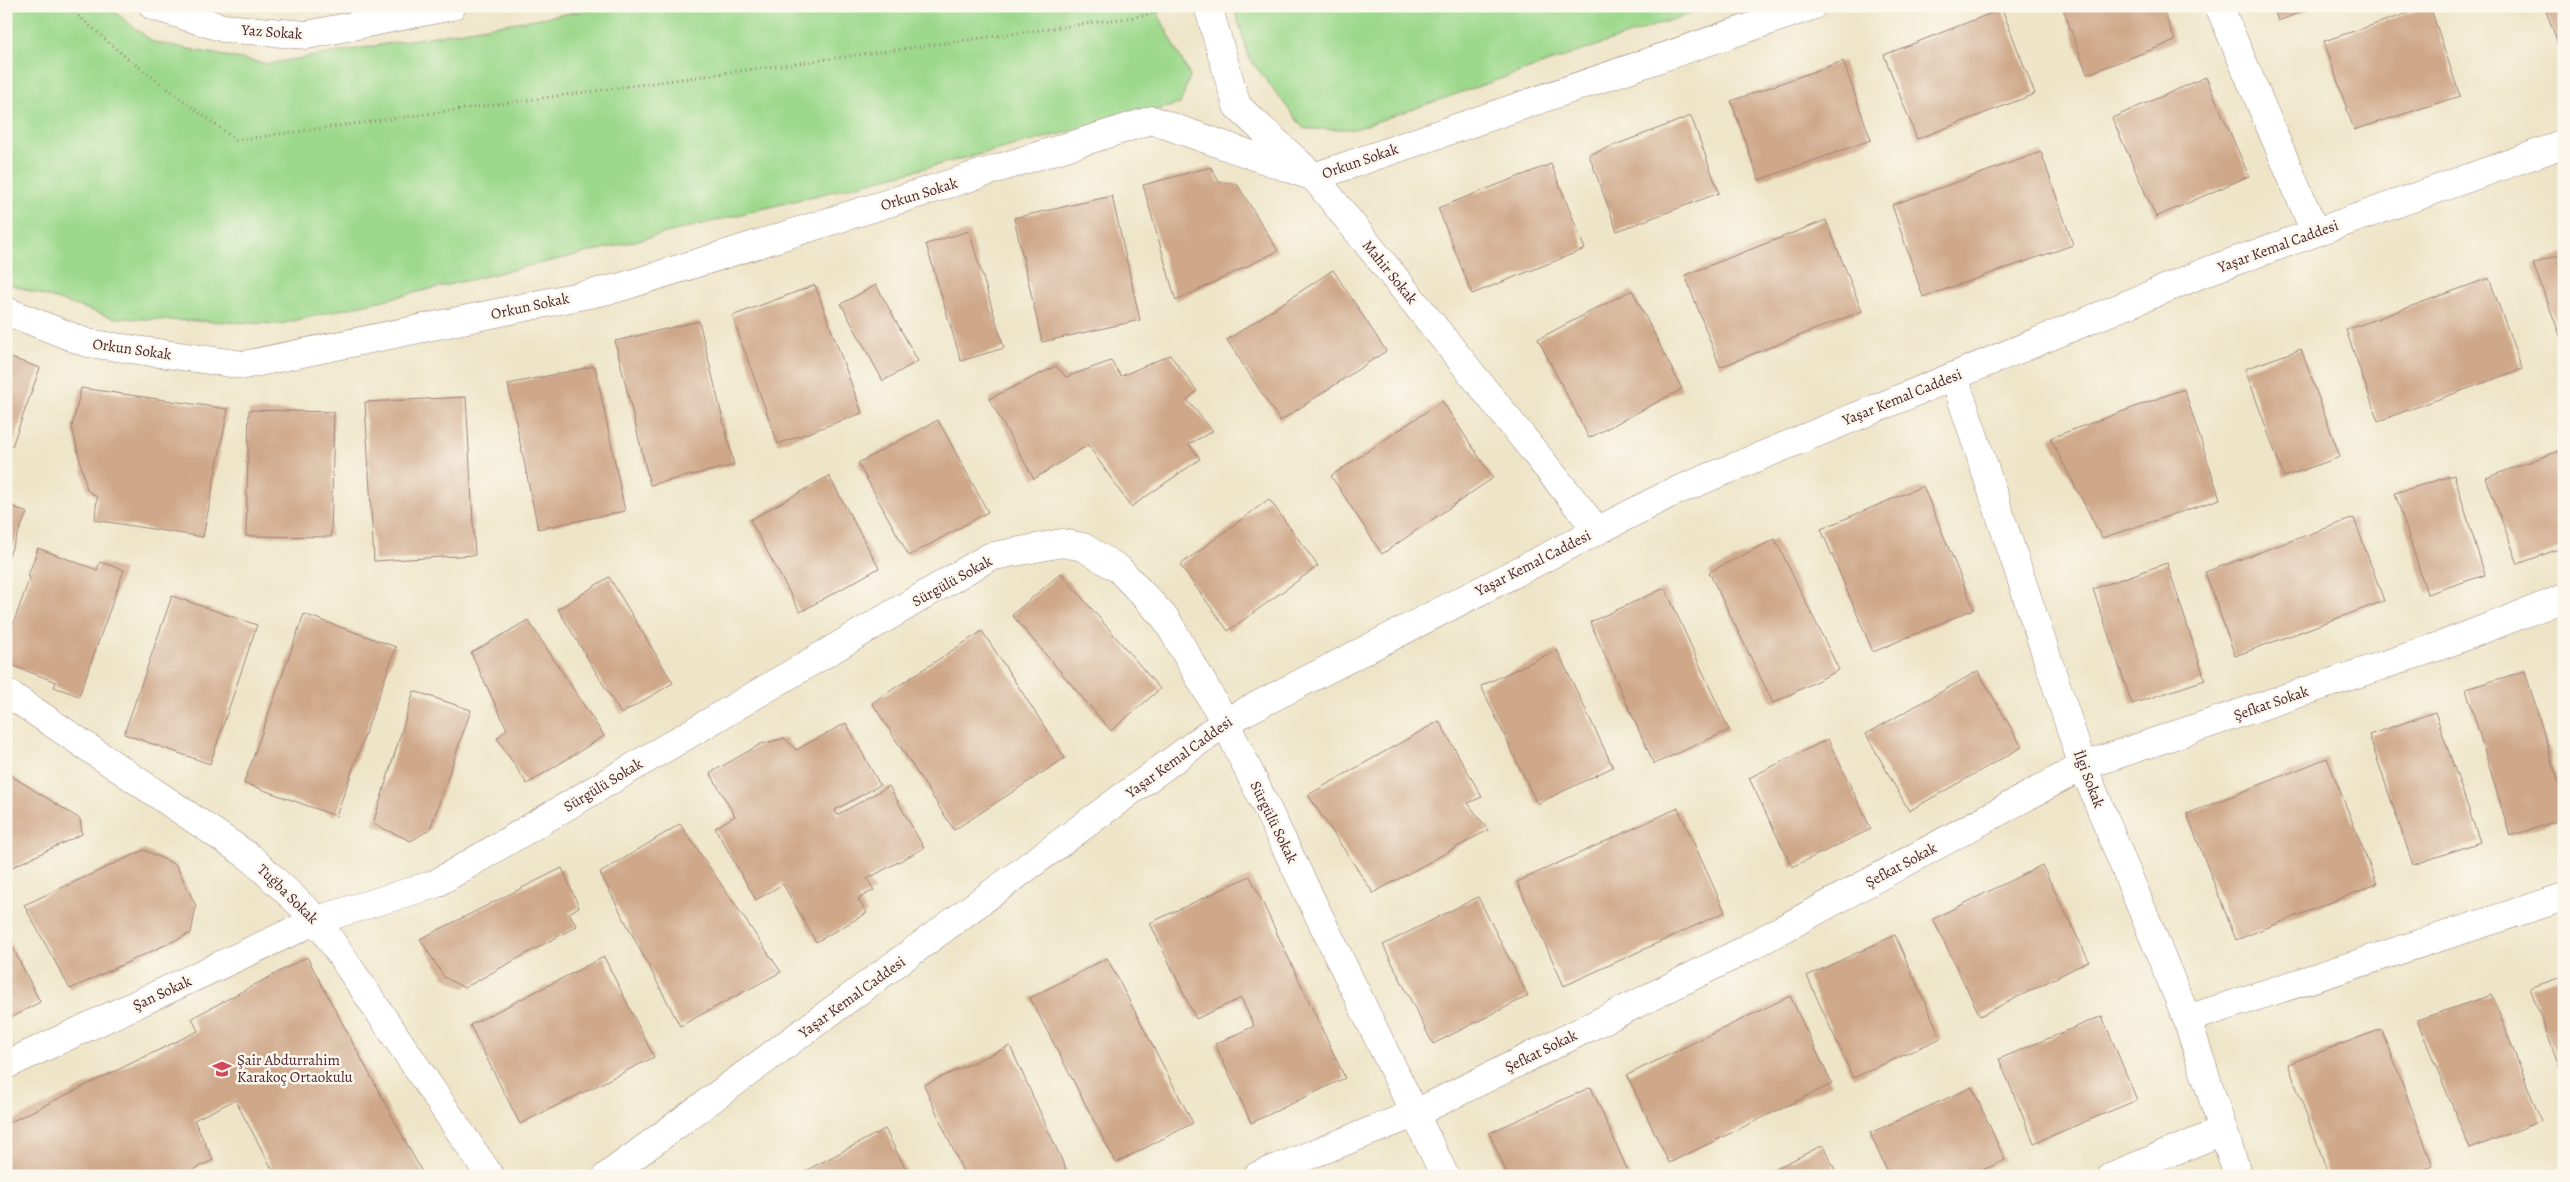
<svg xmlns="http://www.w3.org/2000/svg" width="2570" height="1182" font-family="Alegreya,serif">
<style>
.green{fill:#9dd98c;stroke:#747c5c}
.building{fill:#cfa88a}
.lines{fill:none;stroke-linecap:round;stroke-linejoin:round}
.minor-casing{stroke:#9c827a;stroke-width:29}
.path{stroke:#9c827a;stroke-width:3;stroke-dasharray:1 4;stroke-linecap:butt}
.minor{stroke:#fff;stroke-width:28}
.labels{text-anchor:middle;stroke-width:5;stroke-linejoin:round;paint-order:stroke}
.street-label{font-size:15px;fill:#4a1f2b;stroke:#fbf7ec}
.poi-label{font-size:15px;fill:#4a1f2b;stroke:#fbf7ec;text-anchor:start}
</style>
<rect width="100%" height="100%" fill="#fbf7ec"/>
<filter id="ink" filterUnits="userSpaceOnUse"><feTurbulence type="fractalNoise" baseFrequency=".02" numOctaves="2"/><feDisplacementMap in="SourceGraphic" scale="10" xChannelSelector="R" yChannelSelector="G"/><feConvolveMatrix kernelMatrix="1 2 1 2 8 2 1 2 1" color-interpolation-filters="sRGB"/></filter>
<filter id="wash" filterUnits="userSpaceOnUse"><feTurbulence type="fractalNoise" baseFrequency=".0096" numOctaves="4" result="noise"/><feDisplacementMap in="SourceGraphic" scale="20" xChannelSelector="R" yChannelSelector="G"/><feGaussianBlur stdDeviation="1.12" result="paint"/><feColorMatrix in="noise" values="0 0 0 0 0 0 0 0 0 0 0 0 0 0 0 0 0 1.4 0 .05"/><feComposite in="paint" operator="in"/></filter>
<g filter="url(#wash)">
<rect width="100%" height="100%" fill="#eee5c8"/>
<!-- green -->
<path class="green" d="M6 6H107L153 42 267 64 612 6H1154L1190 76 1180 104 611 247 280 324 114 318 6 283Z
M1234 6H1712L1355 129H1304L1249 58Z"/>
<g id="blocks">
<!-- building -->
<path class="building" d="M2062 6H2162L2175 41 2087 74Z
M2273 6H2317L2278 21Z
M2430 6 2460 96 2354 130 2324 41Z
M2544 6H2564V59Z
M2002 9 2035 94 1917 139 1884 55Z
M1843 61 1871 140 1759 180 1731 101Z
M2206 77 2249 176 2156 217 2112 118Z
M1691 116 1719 193 1617 231 1589 155Z
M2041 152 2073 245 1923 297 1892 205Z
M1551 164 1585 249 1472 294 1438 208Z
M1211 167 1219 182 1237 184 1278 251 1176 301 1143 185Z
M1112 196 1140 320 1042 342 1014 218Z
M1826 220 1862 311 1720 367 1685 275Z
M969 231 1004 348 961 361 926 244Z
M2564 253V346L2533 264Z
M1333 270 1386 351 1280 421 1227 340Z
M2489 278 2522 369 2378 421 2346 330Z
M815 285 862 413 778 444 732 316Z
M876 285 918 361 883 381 841 304Z
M1632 290 1682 389 1589 438 1538 339Z
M699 321 734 465 650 485 615 341Z
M2301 349 2340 457 2284 477 2245 369Z
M1170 355 1197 391 1187 400 1213 431 1189 444 1200 459 1131 507 1088 445 1034 479 989 399 1056 366 1066 377 1111 361 1121 376Z
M6 356 40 368 12 446 6 444Z
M595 366 625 511 538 529 508 384Z
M81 388 228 409 203 537 95 520 97 497 87 490 72 427Z
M2184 389 2220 499 2102 538 2050 438Z
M466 397 475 555 374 561 365 402Z
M1442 401 1493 478 1382 554 1331 476Z
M249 410 334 412 331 537 246 536Z
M938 420 988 512 909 556 858 463Z
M2564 449V547L2518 564 2486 478Z
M2454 475 2485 575 2427 594 2395 493Z
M829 476 879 568 800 612 750 520Z
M1923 486 1974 609 1873 652 1821 529Z
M1269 499 1318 566 1228 631 1180 565Z
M6 503 27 513 6 562Z
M2354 518 2384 601 2235 656 2205 572Z
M1775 539 1839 670 1773 703 1709 572Z
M38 548 97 570 100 562 124 570 79 696 54 687 56 682 6 663V635L9 629 11 630 30 577 28 576Z
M2167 563 2205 680 2132 704 2093 589Z
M1061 573 1160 689 1111 731 1012 615Z
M609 577 673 683 621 714 558 609Z
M1665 588 1729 730 1654 764 1590 622Z
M172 596 257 625 210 764 124 734Z
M304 614 396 647 336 816 244 783Z
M528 620 604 736 527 784 497 738 507 729 471 653Z
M982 631 1065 758 954 830 872 703Z
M1557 650 1613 767 1537 804 1481 686Z
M1978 671 2022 747 1909 811 1866 734Z
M2525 671 2564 801V819L2510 836 2466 689Z
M414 691 471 710 430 829 411 841 373 824Z
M2435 712 2480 842 2413 865 2369 735Z
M1439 721 1482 797 1468 803 1488 830 1373 893 1308 795Z
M846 723 880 785 835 810 837 815 889 786 924 848 867 879 874 890 858 899 867 913 816 942 783 884 756 900 715 828 735 816 710 773 761 744 785 738 796 750Z
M1828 739 1871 829 1792 867 1749 778Z
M2327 758 2377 884 2236 940 2187 814Z
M10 775 80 819 82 834 6 870V777Z
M1678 808 1725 912 1564 986 1517 882Z
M680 824 781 972 680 1026 600 873Z
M144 850 176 865 196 906 191 933 70 989 24 905Z
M2042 865 2089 961 1980 1016 1933 919Z
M562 868 579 907 569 913 577 926 464 988 444 977 420 939Z
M1250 876 1345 1078 1251 1123 1215 1044 1254 1026 1241 998 1196 1019 1150 923Z
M1478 897 1528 996 1433 1044 1383 945Z
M6 934 40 1002 6 1020Z
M1895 935 1941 1038 1853 1078 1807 976Z
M307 957 424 1176H276L235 1100 194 1120 213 1160 181 1176H6V1124L198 1031 192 1018Z
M604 957 654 1057 520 1124 470 1025Z
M1107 958 1193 1123 1116 1163 1030 998Z
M2564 976V1079L2530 988Z
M2492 995 2541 1121 2470 1149 2417 1020Z
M1790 996 1832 1084 1669 1163 1627 1075Z
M2102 1016 2137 1100 2034 1143 1999 1059Z
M2382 1029 2433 1166 2408 1176H2329L2288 1064Z
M1010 1046 1069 1176H965L924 1085Z
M1591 1087 1630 1176H1508L1489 1133Z
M1972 1087 2005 1160 1970 1176H1889L1870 1133Z
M885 1129 909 1176H796Z
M1823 1145 1838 1176H1761Z
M1399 1170 1402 1176H1388Z"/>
</g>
</g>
<g filter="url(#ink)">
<use href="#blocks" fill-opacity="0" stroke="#9c827a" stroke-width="1"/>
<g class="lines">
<!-- minor casing -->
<g class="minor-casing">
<path id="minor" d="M153 6 223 28 307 35 452 6
M1208 6 1237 106 1314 177 1597 530
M2219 6 2315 232
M6 311 87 343 244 365 618 288 1152 120 1314 177 1812 6
M1954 376 2083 766 2187 1019 2238 1176
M6 692 250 857 317 920 490 1176
M2187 1019 2564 897
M6 1065 317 920 435 884 989 557 1062 543 1083 547 1119 569 1166 619 1225 722 1445 1176
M607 1176 1225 722 1669 494 2213 269 2564 144
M1257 1176 1414 1114 1733 956 2083 766 2440 646 2564 598
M2112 1176 2223 1131"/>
</g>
<!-- path -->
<path class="path" d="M67 6 128 59 236 140 1142 16 1173 7"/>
<!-- minor -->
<use href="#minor" class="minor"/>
</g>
</g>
<!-- icons -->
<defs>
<g id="school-bare" transform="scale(1.5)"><path d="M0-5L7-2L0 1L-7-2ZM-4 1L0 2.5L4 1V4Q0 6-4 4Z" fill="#d1495b" stroke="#fbf7ec" stroke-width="2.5" paint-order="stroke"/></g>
</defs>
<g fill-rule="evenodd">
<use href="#school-bare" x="222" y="1069"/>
</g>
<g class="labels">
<!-- street labels -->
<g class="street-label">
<text transform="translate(272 32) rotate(4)" y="5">Yaz Sokak</text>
<text transform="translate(1360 161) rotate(-19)" y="5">Orkun Sokak</text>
<text transform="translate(919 194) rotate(-17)" y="5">Orkun Sokak</text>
<text transform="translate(2278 246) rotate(-20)" y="5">Yaşar Kemal Caddesi</text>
<text transform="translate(1390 272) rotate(51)" y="5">Mahir Sokak</text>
<text transform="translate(530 306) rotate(-12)" y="5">Orkun Sokak</text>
<text transform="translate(132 349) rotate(8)" y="5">Orkun Sokak</text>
<text transform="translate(1902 397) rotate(-22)" y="5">Yaşar Kemal Caddesi</text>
<text transform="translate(1533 563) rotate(-27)" y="5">Yaşar Kemal Caddesi</text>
<text transform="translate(952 581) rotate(-29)" y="5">Sürgülü Sokak</text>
<text transform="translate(2271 703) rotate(-19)" y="5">Şefkat Sokak</text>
<text transform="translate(1179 757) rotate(-36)" y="5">Yaşar Kemal Caddesi</text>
<text transform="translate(2089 779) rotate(69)" y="5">İlgi Sokak</text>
<text transform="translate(603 785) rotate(-31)" y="5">Sürgülü Sokak</text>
<text transform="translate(1274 822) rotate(64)" y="5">Sürgülü Sokak</text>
<text transform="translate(1901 865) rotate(-28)" y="5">Şefkat Sokak</text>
<text transform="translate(288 894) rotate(44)" y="5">Tuğba Sokak</text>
<text transform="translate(162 993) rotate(-25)" y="5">Şan Sokak</text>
<text transform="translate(852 997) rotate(-36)" y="5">Yaşar Kemal Caddesi</text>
<text transform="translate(1541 1051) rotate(-26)" y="5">Şefkat Sokak</text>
</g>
<!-- poi labels -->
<g class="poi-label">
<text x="237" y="1065">Şair Abdurrahim<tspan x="237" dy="17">Karakoç Ortaokulu</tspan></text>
</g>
</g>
<!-- margin -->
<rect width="2570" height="1182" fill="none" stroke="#fbf7ec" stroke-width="25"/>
</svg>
